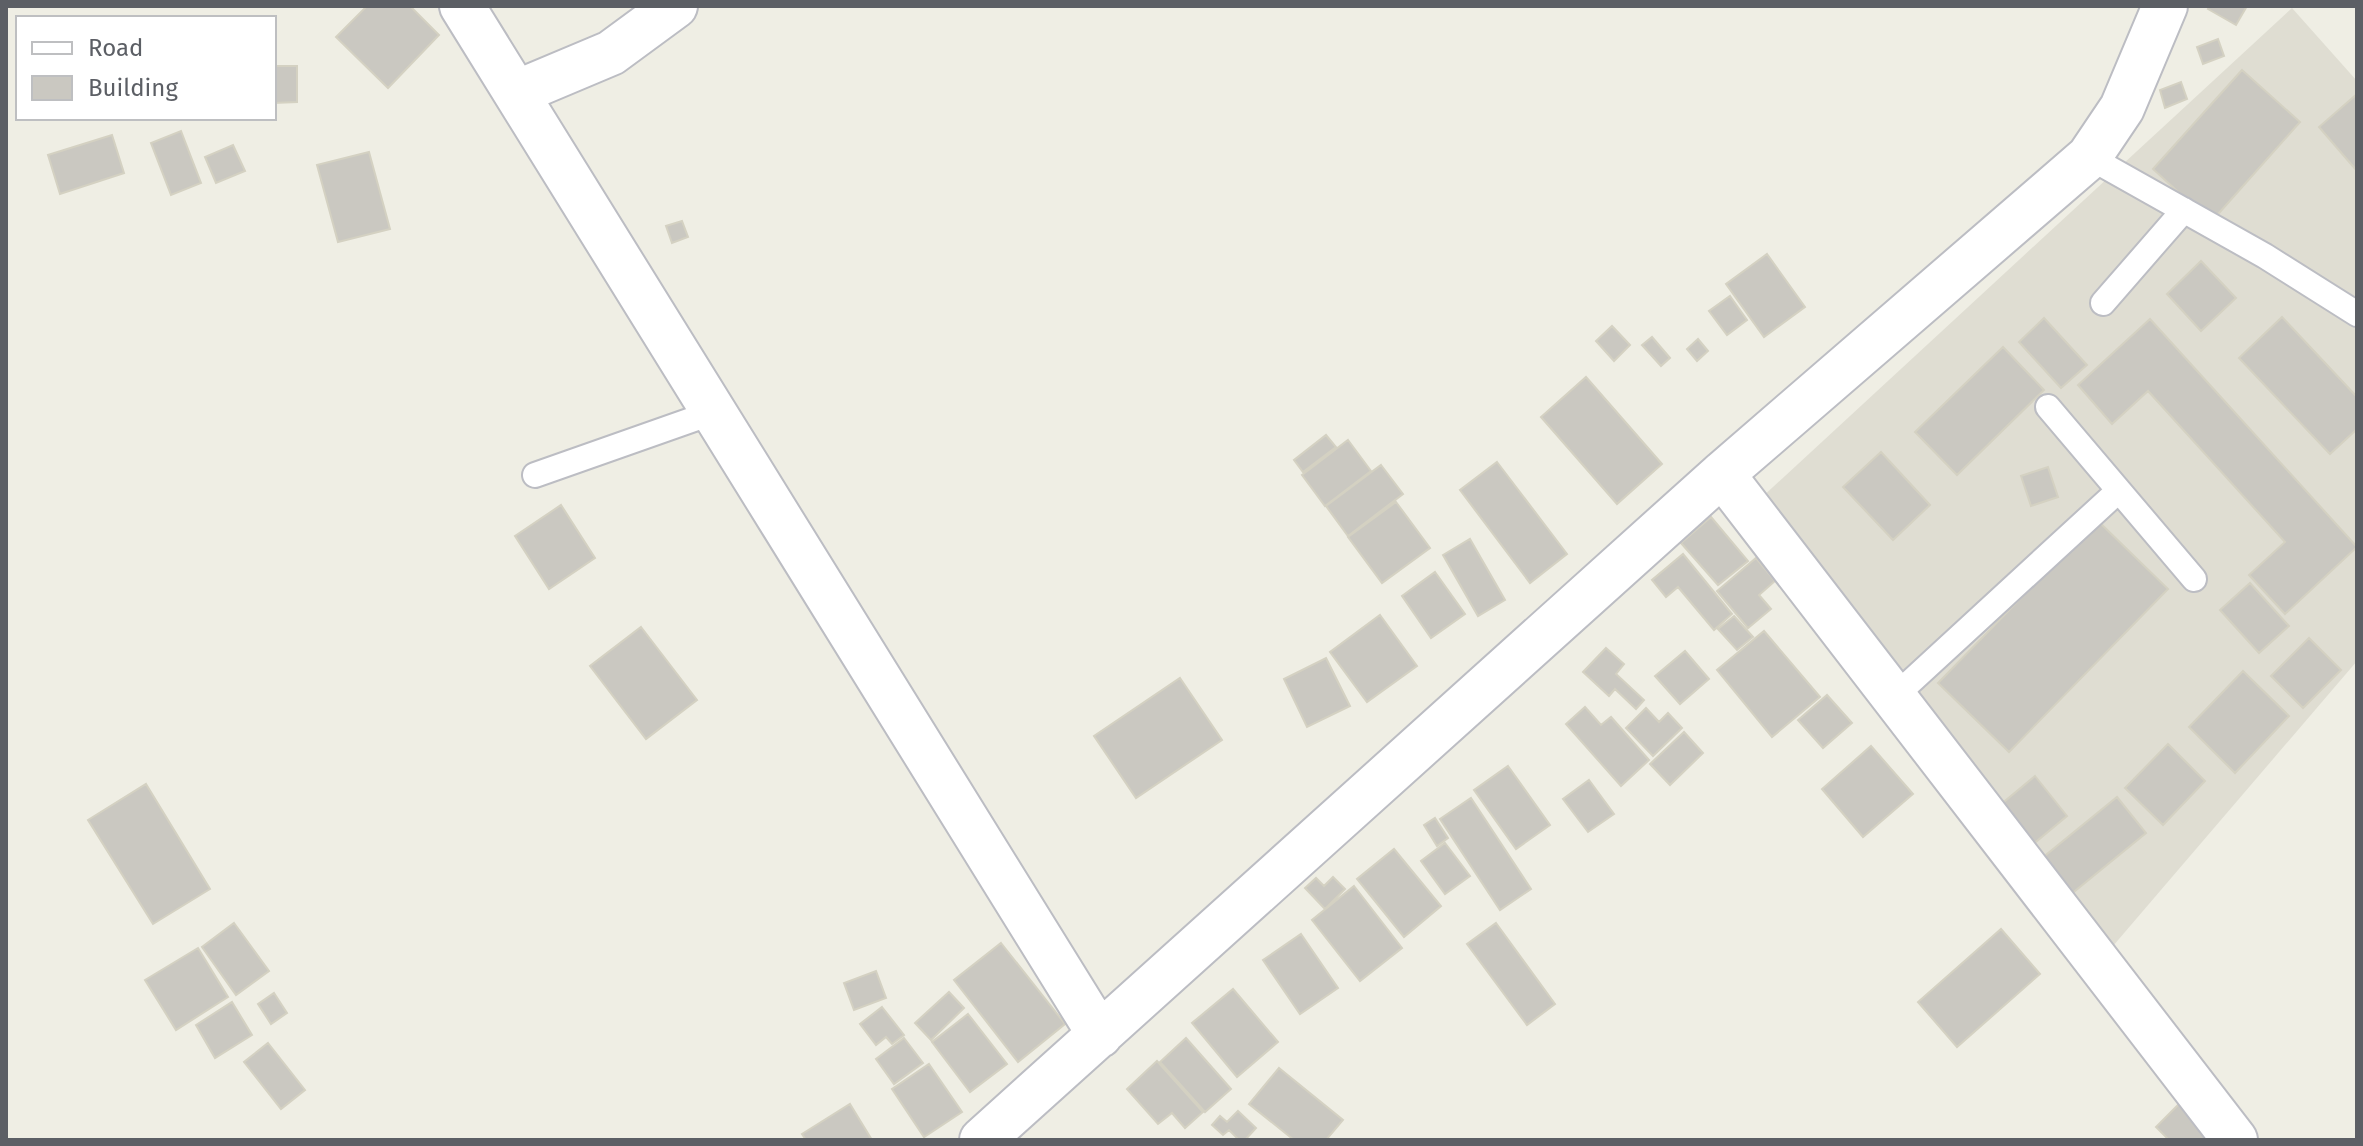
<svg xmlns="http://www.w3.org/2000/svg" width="2363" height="1146" font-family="'Fira Sans',sans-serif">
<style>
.education{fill:#dfddd2}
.building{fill:#cac8c1;stroke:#d4d1c2;stroke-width:2}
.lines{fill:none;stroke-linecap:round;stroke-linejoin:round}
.lane-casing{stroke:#bcbdc3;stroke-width:28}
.street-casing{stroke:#bcbdc3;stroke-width:48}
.lane{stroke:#fff;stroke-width:24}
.street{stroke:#fff;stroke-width:44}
</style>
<rect width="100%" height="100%" fill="#efeee4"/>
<!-- education -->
<path class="education" d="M2292 8 2357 81V661L2107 953 1760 499Z"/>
<!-- building -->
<path class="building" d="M367 6H410L439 35 388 88 336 37Z
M2210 6H2247L2236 25 2208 9Z
M2218 39 2224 56 2203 64 2197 47Z
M274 66H297V102L274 103Z
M2242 70 2300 122 2211 222 2153 169Z
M2181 82 2187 99 2165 108 2160 90Z
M2357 94V171L2319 127Z
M181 131 201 183 171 195 151 143Z
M112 135 124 173 60 194 48 155Z
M233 145 245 171 216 183 205 157Z
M369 152 390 229 338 242 317 165Z
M682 221 688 237 672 243 666 226Z
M1767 254 1805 307 1764 337 1726 284Z
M2201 261 2236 298 2201 331 2167 294Z
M1730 296 1747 320 1727 335 1709 311Z
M2282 317 2357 397V429L2330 454 2239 358Z
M2044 318 2087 365 2061 388 2019 342Z
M2150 319 2357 547 2285 614 2249 575 2285 542 2148 391 2112 424 2078 385Z
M1612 326 1630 345 1614 361 1596 341Z
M1652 337 1670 358 1661 366 1642 345Z
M1698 339 1708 351 1697 361 1687 349Z
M2003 347 2044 390 1957 475 1915 432Z
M1586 377 1662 464 1617 504 1541 417Z
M1326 435 1336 447 1303 472 1294 460Z
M1348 440 1371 471 1325 506 1302 475Z
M1881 452 1930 505 1893 540 1843 487Z
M1497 462 1567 554 1530 583 1460 490Z
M1381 465 1403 494 1348 536 1326 506Z
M2048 467 2058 497 2031 506 2021 476Z
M1396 502 1430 548 1382 583 1348 537Z
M561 505 595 558 549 589 515 536Z
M1711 517 1748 561 1718 585 1681 543Z
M2097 520 2168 589 2009 752 1938 683Z
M1470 539 1505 600 1478 616 1443 555Z
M1683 554 1732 614 1714 630 1678 587 1666 597 1652 580Z
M1756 558 1775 581 1759 595 1771 609 1748 628 1717 591Z
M1435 572 1465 614 1431 638 1402 596Z
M2250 583 2289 626 2259 653 2220 610Z
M1380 615 1417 666 1367 702 1330 652Z
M1734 616 1753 637 1737 650 1718 629Z
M641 627 697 700 646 739 590 666Z
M1764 631 1820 697 1772 737 1717 670Z
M2309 638 2341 670 2303 708 2271 676Z
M1606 648 1624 664 1616 674 1644 700 1636 709 1615 689 1609 696 1583 672Z
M1685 651 1709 679 1680 704 1655 676Z
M1326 658 1350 706 1307 727 1284 679Z
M2243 671 2289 716 2235 773 2189 727Z
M1180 678 1222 740 1136 798 1094 736Z
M1827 695 1852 723 1823 748 1798 720Z
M1585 707 1601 725 1611 717 1649 760 1621 786 1566 724Z
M1646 708 1659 722 1668 713 1682 728 1653 756 1626 728Z
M1684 732 1703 753 1670 785 1650 764Z
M2168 744 2205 781 2163 825 2125 788Z
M1871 746 1913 794 1863 837 1822 789Z
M1508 766 1550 825 1516 849 1474 790Z
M2035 776 2067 816 2031 846 1999 806Z
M1589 780 1614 814 1588 832 1563 799Z
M146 784 210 889 153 924 88 820Z
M2117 797 2146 833 2070 895 2041 859Z
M1471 798 1531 889 1500 910 1440 819Z
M1435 818 1448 838 1437 846 1424 825Z
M1445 843 1470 876 1445 894 1421 861Z
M1394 849 1441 906 1404 937 1357 879Z
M1333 877 1345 889 1325 909 1305 888 1316 878 1324 886Z
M1354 886 1402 948 1360 981 1312 920Z
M234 923 269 971 236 995 202 947Z
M1496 923 1555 1004 1527 1025 1467 944Z
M2001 929 2040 974 1957 1047 1918 1002Z
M1301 934 1338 988 1300 1014 1263 960Z
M1001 943 1065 1024 1018 1062 954 980Z
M198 948 228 997 176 1030 145 980Z
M876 971 886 998 854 1010 844 983Z
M1233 989 1278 1042 1237 1077 1192 1023Z
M949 992 964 1008 931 1040 915 1023Z
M274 993 287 1013 271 1024 258 1004Z
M232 1002 252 1035 215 1058 196 1025Z
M882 1007 904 1035 892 1044 886 1037 876 1045 860 1024Z
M968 1014 1007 1064 970 1092 932 1042Z
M904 1038 923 1063 894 1084 876 1059Z
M1186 1038 1231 1089 1205 1112 1160 1062Z
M268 1043 305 1090 281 1109 244 1062Z
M1157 1061 1203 1112 1185 1128 1172 1113 1158 1124 1127 1089Z
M929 1064 962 1112 924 1137 892 1089Z
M1279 1068 1343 1120 1326 1140H1294L1249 1104Z
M2180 1103 2217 1140H2169L2156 1127Z
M850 1104 872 1140H806L802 1134Z
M1238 1111 1256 1128 1245 1140H1239L1229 1130 1223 1135 1212 1125 1220 1116 1227 1122Z"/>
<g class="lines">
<!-- lane casing -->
<g class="lane-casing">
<path id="lane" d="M2089 157 2265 256 2357 314
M2103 303 2184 210
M2048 407 2194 579
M535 475 714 412
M1894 697 2117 492"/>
</g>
<!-- street casing -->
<g class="street-casing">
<path id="street" d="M462 6 1100 1035
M516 93 611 53 675 6
M1722 474 2235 1140
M982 1140 1722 474 2089 157 2122 108 2165 6"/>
</g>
<!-- lane -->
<use href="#lane" class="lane"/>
<!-- street -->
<use href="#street" class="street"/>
</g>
<!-- border -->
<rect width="2363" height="1146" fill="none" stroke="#5c5f65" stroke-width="16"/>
<!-- legend -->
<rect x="16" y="16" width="260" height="104" fill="#ffffff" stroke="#bebfc1" stroke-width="2"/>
<rect x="32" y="42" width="40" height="12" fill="#ffffff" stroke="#bebfc1" stroke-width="2"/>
<text x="88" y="56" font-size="24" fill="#5c5f65">Road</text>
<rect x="32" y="76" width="40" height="24" fill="#cac8c1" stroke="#bebfc1" stroke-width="2"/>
<text x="88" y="96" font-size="24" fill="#5c5f65">Building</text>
</svg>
